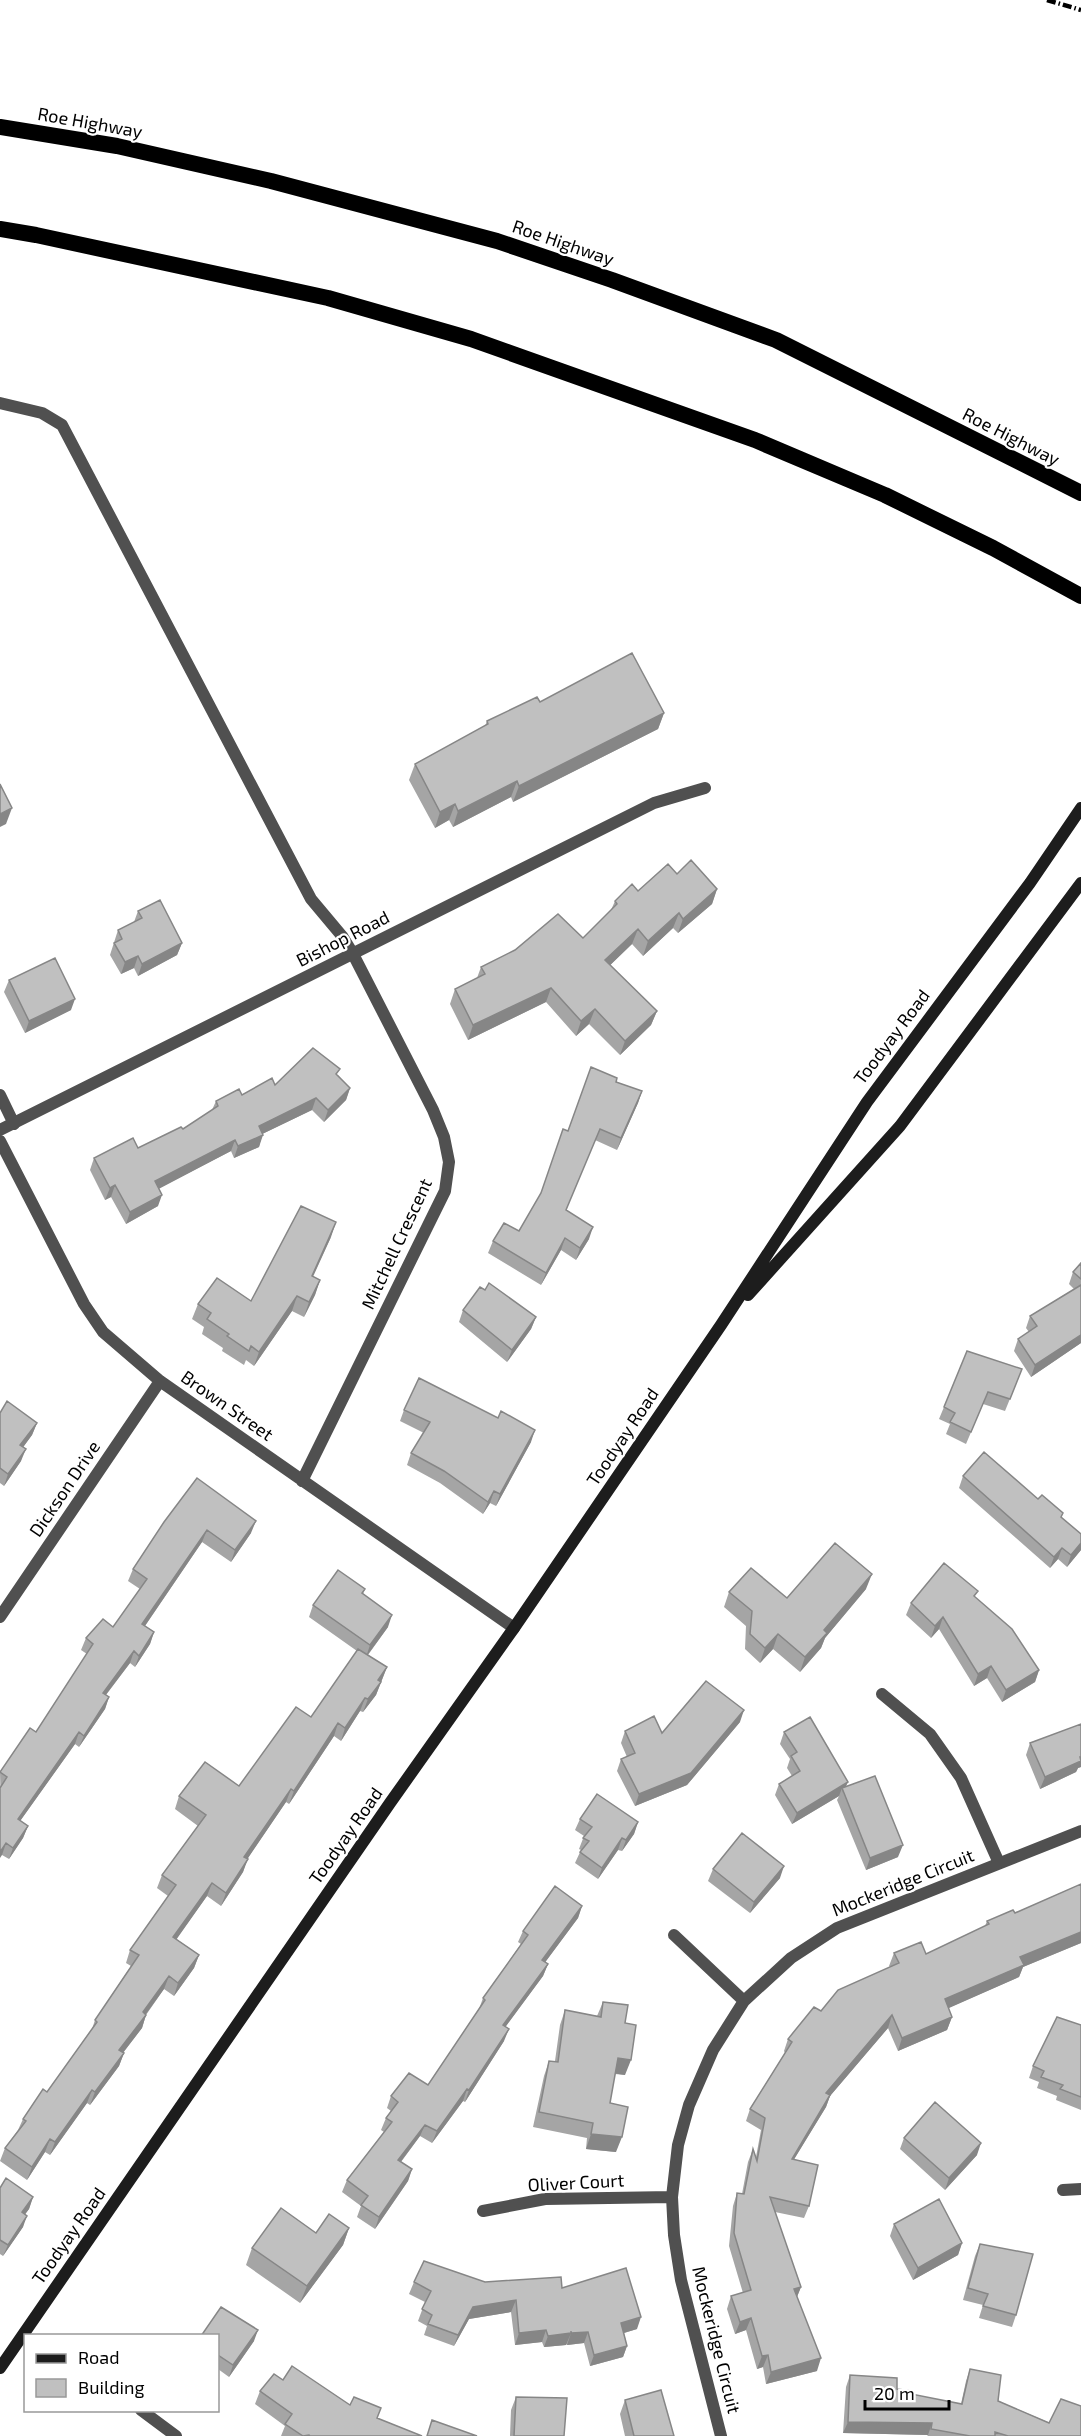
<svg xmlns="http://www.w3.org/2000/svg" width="1081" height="2436" font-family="'Exo 2',sans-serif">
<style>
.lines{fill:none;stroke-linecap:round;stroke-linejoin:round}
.service{stroke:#505050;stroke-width:12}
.minor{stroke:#505050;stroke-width:12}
.tertiary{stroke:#505050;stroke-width:12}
.secondary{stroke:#1d1d1d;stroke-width:12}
.trunk{stroke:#000;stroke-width:16}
.rail{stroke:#000;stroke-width:4.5;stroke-dasharray:9 3 1.5 3;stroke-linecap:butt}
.wall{fill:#a5a5a5}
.shaded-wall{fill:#868686}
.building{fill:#c0c0c0;stroke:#868686;stroke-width:1.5}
.labels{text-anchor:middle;stroke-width:4.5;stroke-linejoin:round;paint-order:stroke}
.street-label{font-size:18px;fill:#000;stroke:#fff}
</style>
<rect width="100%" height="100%" fill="#fff"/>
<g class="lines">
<!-- service -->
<path class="service" d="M0 403 42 413 62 425 311 899 342 936 353 954"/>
<!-- minor -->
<path class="minor" d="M0 1095 14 1124
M0 1141 84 1304 103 1332 160 1381 514 1628
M302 1481 445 1191 449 1162 444 1137 433 1110 353 954
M0 1617 160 1381
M882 1694 930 1734 961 1778 999 1863
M674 1935 744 2001
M1063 2190 1081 2189
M483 2211 545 2199 672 2197
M721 2436 681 2280 674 2235 672 2197 678 2145 689 2105 713 2050 744 2001 791 1958 837 1928 1081 1831"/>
<!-- tertiary -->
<path class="tertiary" d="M0 1130 654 803 705 788
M141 2410 176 2436"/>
<!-- secondary -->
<path class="secondary" d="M748 1295 900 1126 1081 883
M0 2368 390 1803 514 1628 721 1325 867 1102 1030 883 1081 808"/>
<!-- trunk -->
<path class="trunk" d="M0 127 117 146 271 181 497 241 612 280 776 340 1081 493
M0 229 36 235 328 298 471 339 755 440 885 495 993 548 1081 596"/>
<!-- rail -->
<path class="rail" d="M1047 0 1081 10"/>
</g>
<!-- wall -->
<path class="wall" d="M540 702 664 713 658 729 513 802 511 797 453 827 449 820 435 828 409 780 415 764 485 726 487 721Z
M677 874 717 889 712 904 678 933 673 928 643 956 632 944 610 965 657 1011 651 1025 620 1055 589 1024 576 1036 546 1002 468 1040 450 1004 455 989 477 978 481 967 583 938 611 910 615 901Z
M138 911 182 943 177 955 138 976 134 968 121 974 110 955 118 930 134 922Z
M9 980 71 1010 25 1033 4 992Z
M338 1075 350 1088 346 1100 324 1122 312 1110 262 1134 259 1147 234 1158 231 1151 159 1188 158 1206 126 1224 111 1197 105 1200 90 1170 94 1158 138 1148 183 1129 212 1110 216 1101 242 1095 275 1085Z
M616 1082 642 1091 638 1103 617 1150 595 1140 566 1210 589 1239 576 1260 561 1250 541 1285 488 1253 493 1241 519 1231 541 1195 568 1131Z
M331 1237 313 1277 320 1280 315 1295 304 1317 292 1311 254 1366 246 1360 244 1365 222 1351 223 1348 202 1334 204 1327 192 1319 198 1304 251 1301Z
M1081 1263V1343L1031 1377 1014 1351 1018 1339 1029 1332 1026 1328 1030 1316 1074 1289 1069 1284 1073 1272Z
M485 1290 536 1317 531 1329 507 1362 459 1322 463 1310Z
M1022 1369 1005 1411 983 1404 966 1444 946 1434 950 1424 939 1419 944 1407Z
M404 1410 531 1442 496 1506 490 1503 483 1514 440 1483 407 1465 411 1453 424 1433 400 1421Z
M0 1413 37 1423 32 1435 23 1447 21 1461 4 1486 0 1483Z
M963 1476 1038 1499 1081 1534V1550L1067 1567 1058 1559 1050 1568 959 1488Z
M164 1522 251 1533 231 1562 202 1542 145 1626 154 1632 150 1644 135 1667 130 1663 106 1695 109 1697 105 1709 79 1747 75 1744 20 1821 28 1826 23 1838 9 1859 2 1855 0 1772 36 1732 87 1654 81 1650 86 1638 113 1627 140 1589 128 1581 133 1569Z
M365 1589 363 1594 388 1627 368 1655 387 1667 376 1695 363 1712 360 1711 341 1741 334 1736 289 1804 286 1802 247 1859 243 1872 221 1906 207 1896 176 1939 199 1955 194 1968 174 1996 164 1989 146 2015 142 2028 123 2053H124L119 2066 90 2105 87 2103 50 2155 45 2152 27 2180 0 2161 5 2148 18 2130 23 2119 47 2092 92 2029 95 2020 131 1966 126 1963 130 1950 168 1896 157 1888 162 1875 198 1826 175 1809 179 1796 239 1786 311 1717 357 1651 309 1617 313 1605Z
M866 1589 825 1638 821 1648 800 1672 773 1649 760 1663 745 1649 746 1626 724 1607 729 1592 787 1598Z
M976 1598 1039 1670 1035 1682 1002 1702 987 1678 974 1686 939 1629 931 1638 906 1615 911 1603Z
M740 1722 687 1785 635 1806 617 1771 621 1759 627 1757 621 1743 625 1731 662 1733Z
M1081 1724V1767L1078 1768 1076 1772 1040 1789 1026 1755 1030 1743Z
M784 1732 846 1787 898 1857 866 1870 837 1800 839 1796 792 1824 775 1795 779 1784 792 1776 787 1768 790 1759 780 1744Z
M580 1819 638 1822 634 1834 622 1851 618 1850 598 1879 575 1863 581 1850 579 1849 584 1836 575 1830Z
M713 1869 780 1878 750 1913 708 1881Z
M1081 1884V1943L1023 1967 1019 1977 948 2008 952 2017 947 2030 898 2051 888 2028 830 2096 826 2107 794 2159 809 2206 804 2218 775 2212 801 2287 797 2297 817 2371 766 2384 763 2367 757 2369 746 2330 735 2334 727 2309 731 2296 743 2293 729 2246 733 2206 737 2193 742 2194 748 2162 753 2149 756 2157 761 2130 746 2121 750 2109 785 2053 784 2051 788 2039 821 2011 890 1967 889 1966 894 1953 926 1954 985 1926 987 1921 1015 1913Z
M582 1906 578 1918 545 1962 548 1964 543 1976 505 2027 504 2041 465 2102 463 2101 432 2143 420 2136 401 2162 412 2169 408 2181 375 2229 357 2217 361 2206 342 2192 347 2180 384 2132 381 2130 386 2118 391 2111 387 2108 391 2096 428 2085 479 2009 483 1998 521 1944 518 1942 523 1931Z
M603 2002 625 2023V2075L615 2074 610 2103 616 2152 586 2149 587 2138 533 2127 544 2076 549 2061H555L560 2025 565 2010 597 2016Z
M1081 2025V2110L1056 2100 1057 2096 1037 2088 1039 2082 1029 2078 1033 2066Z
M904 2138 977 2155 945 2190 900 2149Z
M0 2188 33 2197 29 2209 25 2214 23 2227 3 2256 0 2254Z
M894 2224 962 2243 958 2255 913 2280 890 2236Z
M349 2228 343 2245 300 2303 246 2265 252 2248 316 2233Z
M980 2244 1016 2315 1012 2327 979 2318 983 2305 963 2300 975 2256Z
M414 2282H485L562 2288 637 2329 624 2333 627 2346 623 2357 590 2366 584 2343 567 2345V2344L566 2345 544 2347 542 2342 515 2345 511 2312 469 2319 454 2346 424 2335 427 2326 418 2321 425 2302 409 2294Z
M218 2336 254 2341 229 2377 218 2369Z
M970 2369 998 2401 1081 2436H927L928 2435 843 2433 846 2387 850 2375 897 2389 911 2394 961 2404 966 2381Z
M283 2380 350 2405 377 2418 422 2436H281L285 2426 255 2404 260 2391Z
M516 2397 564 2436H510L511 2410Z
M625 2400 674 2436H625L620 2414Z"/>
<!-- shaded-wall -->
<path class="shaded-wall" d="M664 713 658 729 513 802 519 786Z
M517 781 511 797 453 827 458 811Z
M455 804 449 820 435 828 440 812Z
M12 808 6 824 0 827V814Z
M717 889 712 904 678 933 683 919Z
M679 913 673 928 643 956 648 941Z
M638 929 632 944 600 975 605 960Z
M182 943 177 955 138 976 142 964Z
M138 956 134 968 121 974 125 962Z
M551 988 546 1002 468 1040 473 1025Z
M75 999 71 1010 25 1033 29 1021Z
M595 1009 589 1024 576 1036 581 1021Z
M657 1011 651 1025 620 1055 625 1041Z
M350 1088 346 1100 324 1122 328 1110Z
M642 1091 638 1103 617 1150 621 1138Z
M316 1098 312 1110 254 1138 259 1126Z
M263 1135 259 1147 234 1158 238 1146Z
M235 1140 231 1151 151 1193 155 1181Z
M115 1185 111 1197 105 1200 110 1188Z
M162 1195 158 1206 126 1224 130 1212Z
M336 1222 331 1237 306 1291 312 1276Z
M593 1227 589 1239 576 1260 580 1248Z
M565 1238 561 1250 541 1285 546 1273Z
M320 1280 315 1295 304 1317 309 1302Z
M297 1296 292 1311 254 1366 259 1352Z
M536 1317 531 1329 507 1362 512 1350Z
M1081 1335V1343L1031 1377 1035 1365Z
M37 1423 32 1435 16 1457 20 1445Z
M535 1430 531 1442 496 1506 500 1494Z
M26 1449 21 1461 4 1486 8 1474Z
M494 1491 490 1503 483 1514 488 1502Z
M256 1521 251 1533 231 1562 235 1550Z
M207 1530 202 1542 138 1636 142 1624Z
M1081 1543V1550L1067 1567 1071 1555Z
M1062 1548 1058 1559 1050 1568 1054 1557Z
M872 1574 866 1589 825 1638 821 1648 800 1672 805 1657 824 1630Z
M392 1615 388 1627 366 1657 370 1645Z
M943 1617 939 1629 931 1638 935 1626Z
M154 1632 150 1644 135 1667 139 1656Z
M778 1634 773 1649 760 1663 765 1648Z
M134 1651 130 1663 98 1705 103 1693Z
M991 1666 987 1678 974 1686 978 1674Z
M387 1667 376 1695 363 1712 368 1699 378 1680Z
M1039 1670 1035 1682 1002 1702 1006 1690Z
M109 1697 105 1709 79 1747 84 1736Z
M365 1698 360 1711 341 1741 345 1728Z
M744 1710 740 1722 687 1785 635 1806 639 1794Z
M338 1723 334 1736 289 1804 294 1791Z
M79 1732 75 1744 13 1831 18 1819Z
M1081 1757V1767L1078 1768 1076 1772 1040 1789 1045 1777Z
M848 1782 843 1793 842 1788 839 1796 792 1824 797 1813Z
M291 1789 286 1802 240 1870 244 1857Z
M638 1822 634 1834 622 1851 626 1840Z
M28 1826 23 1838 9 1859 13 1848Z
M622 1838 618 1850 598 1879 602 1868Z
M6 1843 2 1855 0 1858V1852Z
M903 1845 898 1857 866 1870 870 1858Z
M248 1859 243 1872 221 1906 226 1893Z
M784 1866 780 1878 750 1913 754 1902Z
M212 1883 207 1896 169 1950 173 1937Z
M582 1906 578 1918 538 1972 542 1960Z
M1081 1932V1943L1023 1967 1019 1977 940 2012 945 1999 1020 1957Z
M199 1955 194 1968 174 1996 178 1983Z
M548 1964 543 1976 498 2037 503 2025Z
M169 1976 164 1989 138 2025 143 2012Z
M146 2015 142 2028 115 2063 119 2050Z
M892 2015 888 2028 830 2096 826 2107 787 2171 792 2159 826 2093Z
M952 2017 947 2030 898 2051 902 2038Z
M509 2029 504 2041 465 2102 469 2090Z
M124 2053 119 2066 90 2105 95 2092Z
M618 2058 631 2060 625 2075 612 2073Z
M467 2089 463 2101 432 2143 437 2131Z
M92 2090 87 2103 50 2155 55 2142Z
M425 2125 420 2136 393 2172 398 2160Z
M591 2134 622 2137 616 2152 586 2149Z
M50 2139 45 2152 27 2180 32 2167Z
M981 2143 977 2155 945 2190 949 2178Z
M412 2169 408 2181 375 2229 379 2217Z
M33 2197 29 2209 18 2224 22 2212Z
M27 2216 23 2227 3 2256 8 2245Z
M349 2228 343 2245 300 2303 307 2286Z
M962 2243 958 2255 913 2280 918 2268Z
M801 2287 796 2299 794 2289Z
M516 2300 511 2312 469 2319 454 2346 458 2335 473 2307Z
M641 2317 637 2329 617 2335 621 2323Z
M751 2318 746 2330 735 2334 740 2322Z
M258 2330 254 2341 229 2377 233 2365Z
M546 2330 542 2342 515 2345 519 2333Z
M588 2332 584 2343 567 2345 571 2333Z
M571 2333 566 2345 544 2347 548 2336Z
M627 2346 623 2357 590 2366 594 2355Z
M768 2355 763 2367 757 2369 762 2356Z
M821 2358 817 2371 766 2384 771 2372Z
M848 2422 932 2423 928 2435 843 2433Z"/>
<!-- building -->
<path class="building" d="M632 653 664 713 519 786 517 781 458 811 455 804 440 812 415 764 488 724 487 721 537 697 540 702Z
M0 784 12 808 0 814Z
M691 860 717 889 683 919 679 913 648 941 638 929 605 960 657 1011 625 1041 595 1009 581 1021 551 988 473 1025 455 989 485 974 481 967 515 950 558 914 583 938 617 904 615 901 632 884 638 891 668 864 677 874Z
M160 900 182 943 142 964 138 956 125 962 114 943 122 939 118 930 142 918 138 911Z
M55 958 75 999 29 1021 9 980Z
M313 1048 340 1069 336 1074 350 1088 328 1110 316 1098 259 1126 263 1135 238 1146 235 1140 155 1181 162 1195 130 1212 115 1185 110 1188 94 1158 133 1138 138 1148 181 1127 183 1129 218 1106 216 1101 239 1089 242 1095 272 1078 275 1085Z
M591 1067 617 1078 616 1082 642 1091 621 1138 600 1129 566 1210 593 1227 580 1248 565 1238 546 1273 493 1241 504 1223 519 1231 541 1193 563 1129 568 1131Z
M301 1206 336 1222 312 1276 320 1280 309 1302 297 1296 259 1352 251 1346 249 1351 227 1336 229 1334 207 1319 211 1313 198 1304 217 1278 251 1301Z
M1081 1263V1279L1073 1272Z
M489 1283 536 1317 512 1350 463 1310 480 1287 485 1290Z
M1081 1285V1335L1035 1365 1018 1339 1037 1326 1030 1316Z
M967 1351 1022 1369 1010 1399 988 1392 971 1432 950 1422 955 1413 944 1407Z
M419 1378 498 1418 501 1411 535 1430 500 1494 494 1491 488 1502 444 1471 411 1453 430 1422 404 1410Z
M7 1401 37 1423 20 1445 26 1449 8 1474 0 1468V1413Z
M984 1452 1038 1499 1042 1495 1063 1513 1061 1517 1081 1534V1543L1071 1555 1062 1548 1054 1557 963 1476Z
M197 1478 256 1521 235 1550 207 1530 142 1624 154 1632 139 1656 134 1651 103 1693 109 1697 84 1736 79 1732 18 1819 28 1826 13 1848 6 1843 0 1852V1788L7 1777 0 1772 30 1728 36 1732 93 1644 86 1638 103 1619 113 1627 147 1579 133 1569 164 1522Z
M835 1543 872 1574 824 1630 827 1633 805 1657 778 1634 765 1648 750 1634 752 1611 729 1592 751 1568 787 1598Z
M944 1563 978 1591 974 1596 1012 1629 1039 1670 1006 1690 991 1666 978 1674 943 1617 935 1626 911 1603Z
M338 1570 365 1589 362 1593 392 1615 370 1645 313 1605Z
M358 1649 387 1667 378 1680 381 1682 368 1699 365 1698 345 1728 338 1723 294 1791 291 1789 244 1857 248 1859 226 1893 212 1883 173 1937 199 1955 178 1983 169 1976 143 2012 146 2015 119 2050 124 2053 95 2092 92 2090 55 2142 50 2139 32 2167 5 2148 26 2121 23 2119 43 2089 47 2092 97 2022 95 2020 139 1955 130 1950 176 1885 162 1875 206 1815 179 1796 205 1762 239 1786 296 1707 311 1717Z
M706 1681 744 1710 691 1773 639 1794 621 1759 635 1753 625 1731 654 1716 662 1733Z
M810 1717 848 1782 797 1813 779 1784 800 1771 791 1756 797 1752 784 1732Z
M1081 1724V1757H1080L1081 1761 1045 1777 1030 1743Z
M875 1776 903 1845 870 1858 842 1788Z
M597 1794 638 1822 626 1840 622 1838 602 1868 580 1852 589 1841 583 1838 592 1827 580 1819Z
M742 1833 784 1866 754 1902 713 1869Z
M1081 1884V1932L1020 1957 1024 1965 945 1999 952 2017 902 2038 892 2015 826 2093 830 2095 792 2159 818 2165 809 2206 770 2197 801 2287 794 2289 821 2358 771 2372 768 2355 762 2356 751 2318 740 2322 731 2296 751 2290 734 2233 737 2193 744 2194 753 2149 757 2161 765 2118 750 2109 792 2042 788 2039 814 2007 821 2011 838 1990 899 1963 894 1953 921 1942 926 1954 989 1924 987 1921 1013 1910 1015 1913Z
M555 1886 582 1906 542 1960 548 1964 503 2025 509 2029 469 2090 467 2089 437 2131 425 2125 398 2160 412 2169 379 2217 361 2205 368 2196 347 2180 392 2122 386 2118 398 2102 391 2096 409 2073 428 2085 485 2000 483 1998 528 1935 523 1931Z
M603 2002 628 2005 625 2023 636 2025 631 2060 618 2058 610 2103 628 2107 622 2137 591 2134 593 2123 539 2112 549 2061 558 2062 565 2010 601 2017Z
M1057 2017 1081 2025V2097L1060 2089 1063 2085 1041 2077 1044 2071 1033 2066Z
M935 2102 981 2143 949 2178 904 2138Z
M6 2178 33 2197 22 2212 27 2216 8 2245 0 2240V2188Z
M939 2199 962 2243 918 2268 894 2224Z
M281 2208 316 2233 329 2214 349 2228 307 2286 252 2248Z
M980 2244 1033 2254 1016 2315 983 2306 988 2294 968 2288Z
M424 2261 485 2282 561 2277 562 2288 626 2268 641 2317 621 2323 627 2346 594 2355 588 2332 571 2333V2331V2333L548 2336 546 2330 519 2333 516 2300 473 2307 458 2335 428 2324 432 2315 422 2309 431 2291 414 2282Z
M221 2307 258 2330 233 2365 218 2355V2336H201Z
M292 2366 350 2405 354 2397 381 2408 377 2418 422 2436H310L309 2435 303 2436 285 2424 292 2414 260 2391 274 2374 283 2380Z
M970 2369 1001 2375 998 2401 1049 2423 1061 2399 1081 2406V2436H1008L995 2432V2436H970L931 2429 932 2423 848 2422 850 2375 897 2378V2389L911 2391V2394L962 2404Z
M661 2390 674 2436H634L625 2400Z
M516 2397 567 2398 564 2436H514Z
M432 2420 477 2436H427Z"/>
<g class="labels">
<!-- street labels -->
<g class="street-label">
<text transform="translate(90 123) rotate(10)" y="6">Roe Highway</text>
<text transform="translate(563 243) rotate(19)" y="6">Roe Highway</text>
<text transform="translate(1011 437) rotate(27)" y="6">Roe Highway</text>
<text transform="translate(343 939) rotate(-27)" y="6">Bishop Road</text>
<text transform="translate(892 1037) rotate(-53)" y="6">Toodyay Road</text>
<text transform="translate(397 1244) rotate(-65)" y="6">Mitchell Crescent</text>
<text transform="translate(227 1406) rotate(35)" y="6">Brown Street</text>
<text transform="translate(623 1437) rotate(-56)" y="6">Toodyay Road</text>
<text transform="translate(65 1489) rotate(-56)" y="6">Dickson Drive</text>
<text transform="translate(346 1836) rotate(-55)" y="6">Toodyay Road</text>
<text transform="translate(903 1883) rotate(-22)" y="6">Mockeridge Circuit</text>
<text transform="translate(576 2183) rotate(-3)" y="6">Oliver Court</text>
<text transform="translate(69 2236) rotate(-55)" y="6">Toodyay Road</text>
<text transform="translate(716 2340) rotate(76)" y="6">Mockeridge Circuit</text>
</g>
</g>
<!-- legend -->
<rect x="24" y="2334" width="195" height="78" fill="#ffffff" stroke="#999999" stroke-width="1.5"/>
<rect x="36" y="2354" width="30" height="9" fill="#1d1d1d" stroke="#999999" stroke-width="1.5"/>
<text x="78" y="2364" font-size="18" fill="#000000">Road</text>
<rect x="36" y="2379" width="30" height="18" fill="#c0c0c0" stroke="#999999" stroke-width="1.5"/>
<text x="78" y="2394" font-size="18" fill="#000000">Building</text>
<!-- scale -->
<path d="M865 2400v9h84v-9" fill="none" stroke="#000000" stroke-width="3"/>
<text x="874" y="2400" font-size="18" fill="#000000" stroke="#ffffff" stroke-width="4.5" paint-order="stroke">20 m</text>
</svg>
